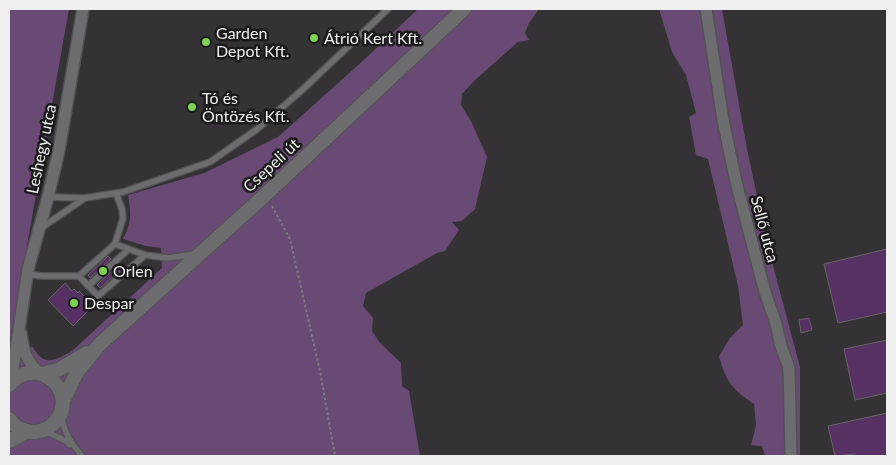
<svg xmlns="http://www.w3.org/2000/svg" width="896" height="465" font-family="Lato,sans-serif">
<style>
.green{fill:#694a74}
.building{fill:#573164;stroke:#666467}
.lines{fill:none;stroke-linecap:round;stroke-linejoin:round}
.service-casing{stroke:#525153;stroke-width:8}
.minor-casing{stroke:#525153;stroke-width:14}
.tertiary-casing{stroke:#525153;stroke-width:16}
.path{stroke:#7e7d7e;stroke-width:2;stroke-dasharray:2.5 2.5;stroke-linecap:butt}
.service{stroke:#6d6c6e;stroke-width:5.5}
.minor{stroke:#6d6c6e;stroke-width:11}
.tertiary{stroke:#6d6c6e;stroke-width:14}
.poi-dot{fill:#7dd153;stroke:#1b1a1b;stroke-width:2}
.labels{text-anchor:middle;stroke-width:5;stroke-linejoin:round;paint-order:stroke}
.poi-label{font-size:16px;fill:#f0eff0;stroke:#1b1a1b;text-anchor:start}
.street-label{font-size:16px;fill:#f0eff0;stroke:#1b1a1b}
</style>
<rect width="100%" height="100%" fill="#343234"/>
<!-- green -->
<path class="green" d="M9 9H69L9 347Z
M418 9H539L529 23 525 33 529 40 518 42 475 80 462 94 461 105 471 121 487 157 475 209 462 221 452 222 459 230 445 251 437 253 366 293 363 306 373 318 372 331 380 343 401 363 402 386 409 391 420 456H9V353L33 347C44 368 56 360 72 351L162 268 161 248 146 246 123 239C132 221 131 214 128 195L204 173 278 137 366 58Z
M659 9H722L747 149 768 247 800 367V456H765L762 446 751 445 756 425 754 404C732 389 726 382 719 356L730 338 743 325 738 286 708 159 696 155 689 117 696 113 686 75 672 52Z"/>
<!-- building -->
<path class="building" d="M887 249V312L838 323 824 264Z
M108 256 111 259 90 278 88 275Z
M117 266 121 270 100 288 97 285Z
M65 283 72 291 74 289 78 293 79 291 89 301 87 303 91 308 73 326 48 300Z
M809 318 812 330 801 333 799 320Z
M887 340V393L855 400 844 349Z
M887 413V456H855V454L835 456 828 426Z"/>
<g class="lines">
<!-- service casing -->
<g class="service-casing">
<path id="service" d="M48 197 85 198 123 192 210 162 256 130 301 91 388 9
M41 228 85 198
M115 244 145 255 168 258 194 254
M27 274 42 276H79L115 244 123 218 122 209 116 193
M79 276 98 296 145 255
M88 286 129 249
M62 417C64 433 72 444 82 456
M45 431 66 441 70 445"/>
</g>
<!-- minor casing -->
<g class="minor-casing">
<path id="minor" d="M706 9 723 120 736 182 765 292 776 324 781 346 789 368 791 456
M21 334C23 350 27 362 39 373
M11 382 28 269 48 197 59 150 83 9"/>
</g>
<!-- tertiary casing -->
<g class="tertiary-casing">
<path id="tertiary" d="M43 374 60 369 87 353
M9 385C35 353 80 390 56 421 51 427 44 431 36 432 25 433 15 427 9 419
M63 401 77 372 100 344 264 196 464 9
M9 441 28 431"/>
</g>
<!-- path -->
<path class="path" d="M9 13V9
M272 206 290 239 320 371 335 456"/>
<!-- service -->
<use href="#service" class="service"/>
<!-- minor -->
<use href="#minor" class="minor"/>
<!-- tertiary -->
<use href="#tertiary" class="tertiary"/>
</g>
<!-- markers -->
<g class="poi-dot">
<circle cx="314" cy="38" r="5"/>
<circle cx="206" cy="42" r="5"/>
<circle cx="192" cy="107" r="5"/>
<circle cx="103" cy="271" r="5"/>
<circle cx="74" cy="303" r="5"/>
</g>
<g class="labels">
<!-- poi labels -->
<g class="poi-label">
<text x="216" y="39">Garden<tspan x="216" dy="18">Depot Kft.</tspan></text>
<text x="324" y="44">Átrió Kert Kft.</text>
<text x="202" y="104">Tó és<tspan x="202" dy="18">Öntözés Kft.</tspan></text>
<text x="113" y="277">Orlen</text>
<text x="84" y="309">Despar</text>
</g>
<!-- street labels -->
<g class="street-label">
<text transform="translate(41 149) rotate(-78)" y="6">Leshegy utca</text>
<text transform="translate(271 165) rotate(-43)" y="6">Csepeli út</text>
<text transform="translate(765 229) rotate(75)" y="6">Sellő utca</text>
</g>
</g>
<!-- border -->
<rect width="896" height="465" fill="none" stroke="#f0eff0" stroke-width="20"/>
</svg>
